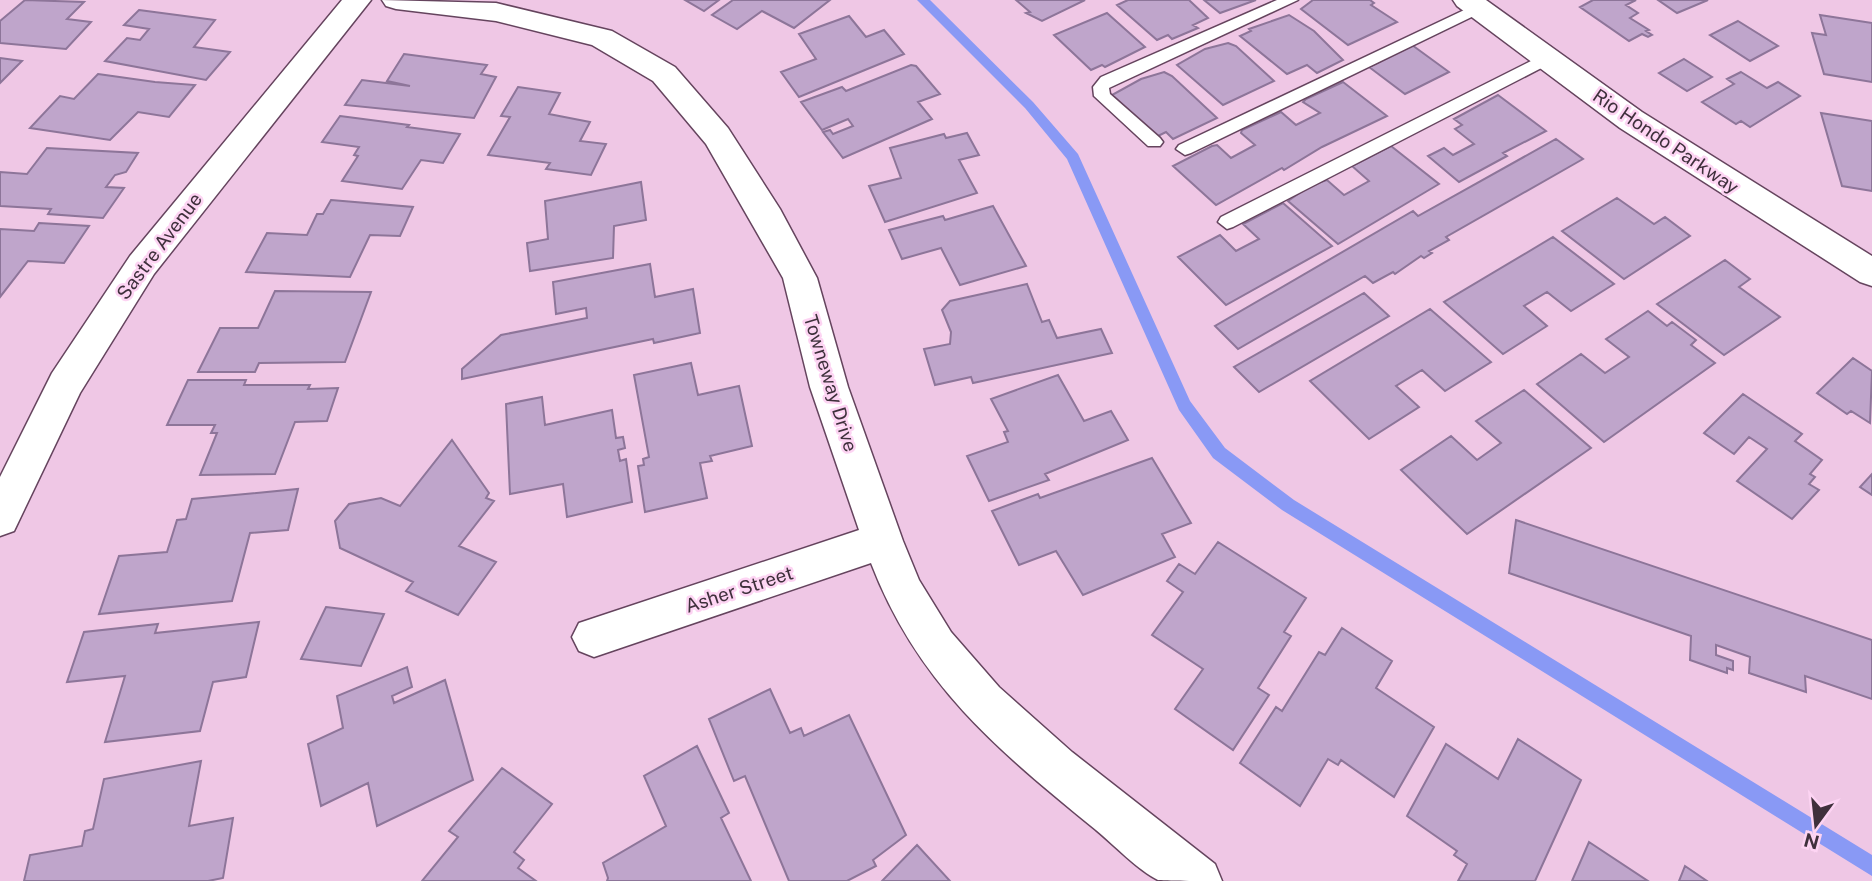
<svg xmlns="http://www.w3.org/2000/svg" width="1872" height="881" font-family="'Public Sans',sans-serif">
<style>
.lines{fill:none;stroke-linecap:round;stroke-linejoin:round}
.stream{fill:#8999f5;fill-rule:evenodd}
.building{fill:#bfa5cb;stroke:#8d7599;stroke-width:2}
.service-casing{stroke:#65445e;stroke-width:3}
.minor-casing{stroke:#65445e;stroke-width:3}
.tertiary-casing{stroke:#65445e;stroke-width:3}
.service{fill:#fff;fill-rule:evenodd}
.minor{fill:#fff;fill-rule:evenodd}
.tertiary{fill:#fff;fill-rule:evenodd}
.labels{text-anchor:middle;stroke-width:5;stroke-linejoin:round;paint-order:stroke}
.street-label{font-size:19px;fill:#3f303c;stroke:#fdd4f3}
</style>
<rect width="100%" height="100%" fill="#efc7e5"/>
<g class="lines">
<!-- stream -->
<path class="stream" d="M917 0H930L1033 102 1078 154 1190 401 1225 448 1294 500 1872 855V876L1282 510 1213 458 1179 410 1067 159 1025 108Z"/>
</g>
<!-- building -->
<path class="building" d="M25 0 84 2 67 19 91 22 66 49 0 43V21Z
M685 0H719L704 11Z
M733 0H830L794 28 762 11 737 29 712 15Z
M1016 0H1085L1042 21 1026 13 1030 12Z
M1128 0H1189L1208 18 1193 25 1198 28 1172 39 1168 35 1157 40 1117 5Z
M1204 0H1256L1220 13Z
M1313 0H1370L1374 3 1371 5 1397 22 1348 45 1301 9Z
M1593 0H1636L1626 5 1638 13 1630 18 1649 30 1646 31 1652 35 1648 37 1642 34 1629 41 1580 7Z
M1658 0H1708L1677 13Z
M139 10 215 20 194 47 230 52 206 80 105 61 127 38 140 40 149 29 124 25Z
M1107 13 1145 47 1105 67 1102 65 1091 70 1054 35Z
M1289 15 1314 31 1343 60 1317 73 1307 65 1287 74 1240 36 1251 31 1249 29Z
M1820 15 1872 23V82L1824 74 1812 33 1826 35Z
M849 16 866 37 884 30 904 54 799 97 781 72 816 59 799 34Z
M1738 21 1778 46 1750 61 1710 35Z
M1228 43 1236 46 1274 81 1223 105 1177 65 1205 49Z
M1412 45 1449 72 1405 94 1369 67Z
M404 54 487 65 481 74 496 77 474 118 345 105 362 80 410 86 387 81Z
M0 58 22 61 0 83Z
M1684 59 1712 77 1687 91 1659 73Z
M911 65 916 66 940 94 918 102 932 119 843 158 823 132 830 130 833 134 853 126 848 119 822 130 801 102 842 87 846 91Z
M1164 72 1172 76 1217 118 1173 139 1166 132 1156 137 1112 95 1141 79Z
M1741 72 1767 88 1778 82 1800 96 1750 127 1741 121 1736 124 1702 102 1734 84 1727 79Z
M98 74 155 82 195 85 169 117 138 112 110 140 30 128 60 96 74 99Z
M1343 82 1387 116 1322 147 1284 170 1282 168 1216 205 1173 166 1212 146 1217 145 1231 158 1255 145 1241 133 1242 130 1281 112 1296 125 1320 113 1303 102 1306 99Z
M518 87 560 93 549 114 590 122 580 141 606 144 591 175 546 169 550 163 488 155 510 117 501 116Z
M1498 95 1546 131 1503 153 1507 156 1459 182 1428 156 1444 148 1453 155 1474 144 1455 129 1462 125 1454 119Z
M1821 113 1872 121V191L1842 186Z
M340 116 409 125 407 127 460 134 443 163 421 160 402 189 342 181 358 156 354 155 359 147 322 142Z
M967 133 979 155 959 160 977 193 885 222 869 186 901 178 890 148 944 134 946 138Z
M1556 139 1583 159 1446 237 1449 240 1429 251 1432 253 1424 258 1421 256 1395 274 1393 272 1373 283 1365 276 1238 349 1215 326 1413 211 1418 216Z
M1391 146 1439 184 1338 244 1288 201 1311 185 1327 180 1344 195 1369 181 1352 166Z
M47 148 138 153 126 172 115 175 106 187 124 188 103 218 48 214 51 209 0 206V172L27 174Z
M641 182 646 220 614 226 613 258 530 271 527 243 548 239 545 201Z
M1617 198 1654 224 1665 217 1690 236 1624 279 1562 231Z
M331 200 413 207 400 236 370 235 350 277 246 272 267 233 307 235 317 214H323Z
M1283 203 1332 246 1226 305 1178 257 1220 235 1236 251 1259 239 1243 224Z
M993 206 1026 266 960 285 941 248 902 259 889 230 943 216 945 220Z
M39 223 89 226 64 263 28 261 0 297V229L34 231Z
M1553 237 1614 284 1571 311 1547 292 1524 306 1547 326 1503 354 1444 302Z
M1725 260 1750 279 1739 287 1780 317 1724 355 1657 304Z
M650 264 655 297 693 289 700 333 654 343 653 339 462 379V369L501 335 587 318 586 308 556 314 553 282Z
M1027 284 1042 322 1049 320 1057 338 1101 329 1112 353 973 383 971 377 935 385 924 349 950 344 951 332 942 310 950 301Z
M275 291 371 292 345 362 259 363 255 372H198L220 328H258Z
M1364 293 1389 316 1259 392 1234 367Z
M1430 309 1491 362 1445 391 1422 370 1396 386 1419 407 1369 439 1310 381Z
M1648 311 1667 326 1672 322 1696 340 1691 345 1715 363 1604 442 1537 384 1581 354 1605 373 1629 357 1606 339Z
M1853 358 1872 371 1870 423 1851 411 1847 414 1817 393Z
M691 363 698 395 739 386 752 446 710 456 712 461 700 463 707 498 645 512 638 466 644 465 643 459 649 457 634 375Z
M1058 375 1084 421 1111 411 1128 440 1045 474 1049 480 989 501 967 456 1008 442 1004 432 1008 431 991 399Z
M188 380H246L244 385H310L308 389 338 388 327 421 295 422 275 474 200 475 217 433H211L215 425H167Z
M1524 390 1591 448 1467 534 1401 470 1451 436 1477 460 1501 443 1476 421Z
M1743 394 1802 434 1795 441 1822 460 1810 474 1815 477 1809 484 1819 490 1792 519 1737 481 1767 449 1749 437 1734 454 1704 433Z
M542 397 545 425 612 410 616 438 623 437 625 448 618 450 620 461 626 459 632 502 567 517 563 484 510 494 506 404Z
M452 440 489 493 486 498 494 501 459 546 496 562 458 615 406 591 413 582 340 548 335 521 349 504 381 498 400 506Z
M1152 458 1191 523 1162 534 1175 557 1083 595 1056 551 1019 565 992 511 1038 494 1040 498Z
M1872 474V495L1860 487Z
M298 489 288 530 250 533 232 601 99 614 119 556 167 552 177 520 186 519 192 499Z
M1516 520 1872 640V699L1805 676 1806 692 1749 673 1750 657 1716 645V655L1733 661V670L1727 668V673L1690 660 1691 636 1509 573Z
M1218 542 1306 598 1284 632 1291 636 1258 688 1269 695 1233 750 1175 709 1203 669 1152 635 1183 592 1167 581 1179 564 1195 574Z
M326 607 384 614 361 666 301 659Z
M259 622 246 677 213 682 200 731 105 742 125 676 67 682 84 632 158 624 155 633Z
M1342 628 1392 661 1376 688 1434 727 1394 797 1341 760 1338 765 1328 759 1300 806 1240 763 1276 707 1282 711 1319 652 1325 655Z
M407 667 412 687 392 696 394 703 445 680 473 780 377 826 368 783 321 806 308 744 343 728 337 696Z
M770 689 790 733 801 728 804 736 849 715 906 835 873 860 876 866 847 881H789L745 776 734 781 709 719Z
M1518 739 1581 780 1535 881H1458L1467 864 1454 855 1457 851 1407 816 1446 744 1498 779Z
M697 746 729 813 721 818 751 881H607L608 878 603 863 666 826 644 776Z
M201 761 189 826 233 818 223 878 208 881H24L30 855 82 846 85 831 93 829 104 779Z
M502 768 552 804 514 852 524 860 518 868 536 881H422L458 837 449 831Z
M1589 842 1648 881H1572Z
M917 845 950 881H882Z
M1685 866 1707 881H1679Z"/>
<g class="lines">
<!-- service casing -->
<g class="service-casing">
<path id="service" d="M1277 0H1298L1109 88 1110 94 1160 138 1163 142 1160 146H1148L1094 96 1093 87 1101 77Z
M1479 3 1487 8 1484 11 1191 153 1185 155 1176 149 1179 145Z
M1547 53 1553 54V62L1233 227 1227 229 1218 222 1221 217Z"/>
</g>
<!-- minor casing -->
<g class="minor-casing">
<path id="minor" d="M342 0H371L154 274 80 393 14 531 0 536V477L52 373 130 256Z
M382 0 496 3 612 31 675 67 728 128 780 209 817 278 848 387 903 541 919 580 951 632 999 687 1072 752 1215 864 1222 881C1208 881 1170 881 1158 880 1139 871 1113 844 1096 830 998 750 918 685 871 563L594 657 579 651 572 637 579 623 859 530 810 387 783 278 706 144 653 81 592 45 496 21 396 9 386 6Z"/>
</g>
<!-- tertiary casing -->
<g class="tertiary-casing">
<path id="tertiary" d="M1453 0H1486L1642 112 1872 256V286L1860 282 1620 128 1457 6Z"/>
</g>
<!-- service -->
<use href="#service" class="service"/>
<!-- minor -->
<use href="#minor" class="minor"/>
<!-- tertiary -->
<use href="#tertiary" class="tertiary"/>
</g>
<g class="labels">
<!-- street labels -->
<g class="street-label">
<text transform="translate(1666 141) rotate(34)" y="7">Rio Hondo Parkway</text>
<text transform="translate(159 246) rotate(-53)" y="7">Sastre Avenue</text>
<text transform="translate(831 383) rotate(73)" y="7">Towneway Drive</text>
<text transform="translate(739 589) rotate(-18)" y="7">Asher Street</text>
</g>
</g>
<!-- north arrow -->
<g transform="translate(1816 825) rotate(195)" stroke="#fdd4f3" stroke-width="5" paint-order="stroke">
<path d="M0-5L12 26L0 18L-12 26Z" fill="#3f303c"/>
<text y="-10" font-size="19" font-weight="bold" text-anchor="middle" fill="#3f303c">N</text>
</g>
</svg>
